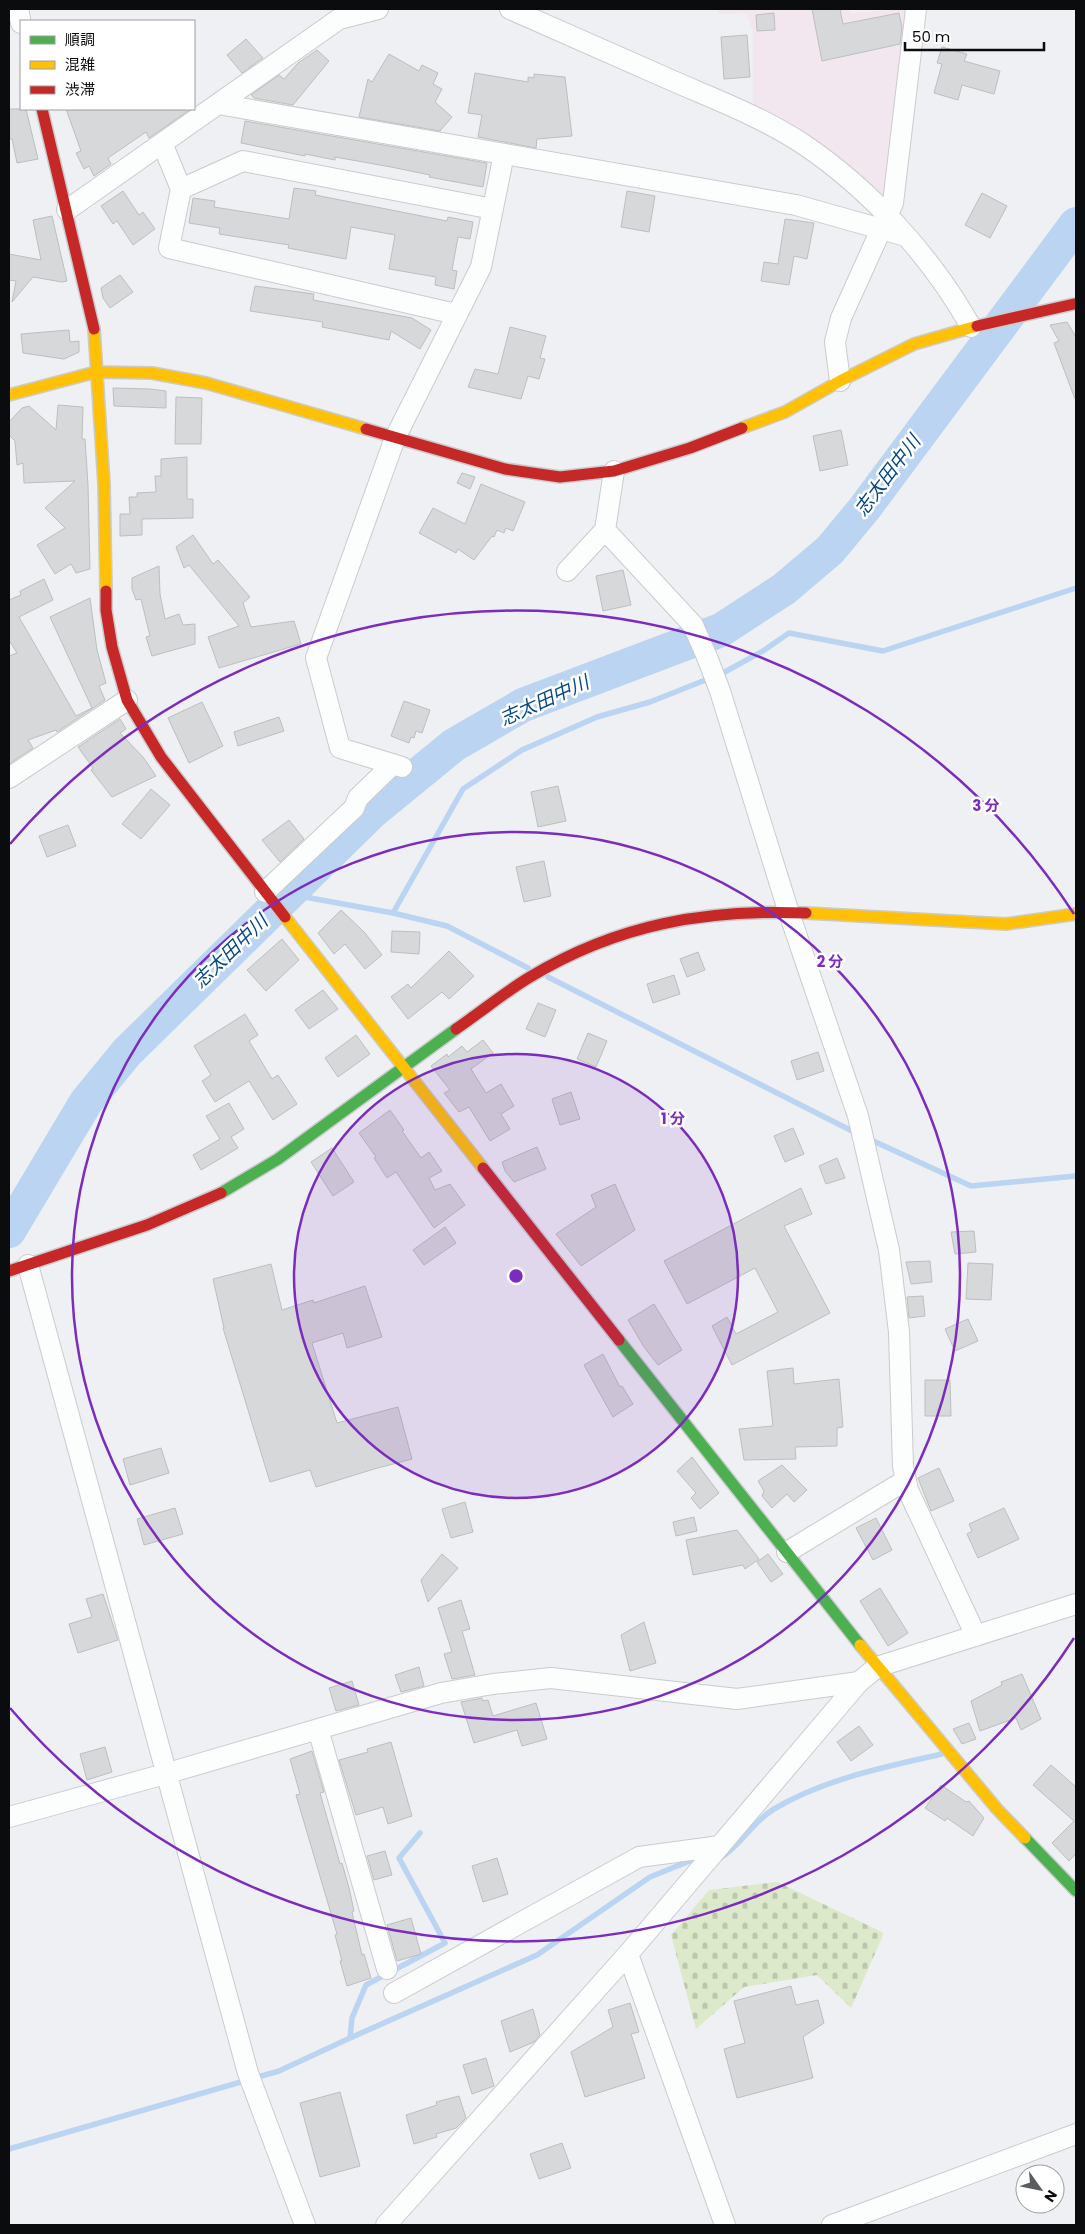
<svg xmlns="http://www.w3.org/2000/svg" width="1085" height="2234" font-family="Poppins,'Noto Sans JP',sans-serif">
<style>
.education{fill:#f2e6ef}
.cemetery{fill:url(#cemetery-stones)}
.lines{fill:none;stroke-linecap:round;stroke-linejoin:round}
.stream{stroke:#bad4f2;stroke-width:5.5}
.river{stroke:#bad4f2;stroke-width:34}
.building{fill:#d7d8da;stroke:#bdbec0}
.street-casing{stroke:#cacbcd;stroke-width:22}
.fast-casing{stroke:#cacbcd;stroke-width:14}
.slow-casing{stroke:#cacbcd;stroke-width:14}
.jam-casing{stroke:#cacbcd;stroke-width:14}
.street{stroke:#fcfdfd;stroke-width:20}
.fast{stroke:#4caf50;stroke-width:11}
.slow{stroke:#ffc107;stroke-width:11}
.jam{stroke:#c62828;stroke-width:11}
.ring{fill:none;stroke:#7b2cbf;stroke-width:2.5}
.labels{text-anchor:middle;stroke-width:5;stroke-linejoin:round;paint-order:stroke}
.water-label{font-size:19px;font-style:italic;fill:#064985;stroke:#fff}
.centre{fill:#7b2cbf;stroke:#fff;stroke-width:2.5}
.ring-label{font-size:15px;text-anchor:middle;font-weight:bold;fill:#7b2cbf;stroke:#fff;stroke-width:5;stroke-linejoin:round;paint-order:stroke}
</style>
<defs>
<pattern id="cemetery-stones" width="16" height="16" patternUnits="userSpaceOnUse" patternTransform="scale(1.25)"><rect width="16" height="16" fill="#dde9cb"/><path d="M2 7V4a2 2 0 0 1 4 0v3zM10 15v-3a2 2 0 0 1 4 0v3z" fill="#bcc7ad"/></pattern>
</defs>
<rect width="100%" height="100%" fill="#eef0f3"/>
<!-- education -->
<path class="education" d="M718 9H849L850 13 908 9 885 201 753 106V34L747 13 719 14Z"/>
<!-- cemetery -->
<path class="cemetery" d="M777 1882 884 1933 851 2008 817 1975 744 1987 696 2029 671 1935 709 1890Z"/>
<g class="lines">
<!-- stream -->
<path class="stream" d="M288 894 393 913 447 926 528 968
M393 913 463 789 522 750 597 717 650 702 723 673 763 651 789 633 883 651 1076 588
M548 977 856 1133
M869 1139 971 1186 1076 1176
M720 1858C741 1846 753 1821 774 1809 824 1779 885 1767 942 1754
M350 2038 537 1955 650 1877 692 1860 698 1859
M9 2149 279 2071 350 2038 352 2018 366 1985 445 1943 399 1858 420 1833"/>
<!-- river -->
<path class="river" d="M9 1231 86 1102 127 1052 372 812 454 745 523 705 721 630 784 589 830 550 864 509 1076 224"/>
</g>
<!-- building -->
<path class="building" d="M812 9H840L843 24 899 13 902 27 900 44 822 61Z
M774 13 775 30 757 31 756 15Z
M747 35 750 77 724 79 721 37Z
M246 39 263 58 242 73 227 55Z
M942 47 967 54 964 61 1000 71 994 94 962 85 958 100 934 93 942 64 937 63Z
M317 50 329 61 293 105 254 98 251 95 279 75 284 79 298 63Z
M389 54 419 71 422 65 438 73 433 84 442 89 435 102 452 117 440 131 359 117 368 79 372 82Z
M475 73 528 82V77L534 78V74L565 77 572 136 537 139 536 148 478 137 482 115 468 113Z
M9 109H26L38 159 17 163 12 139H9Z
M66 109H191L149 138 146 132 108 158 111 164 94 176 89 166 84 169 76 153 81 151Z
M245 121 487 163 483 187 429 177 430 175 391 167 335 157V160L305 154V156L241 143Z
M294 188 316 191 315 195 447 221 448 217 473 222 470 239 458 237 452 270 457 271 454 289 435 285 436 277 389 269 395 235 351 227 346 259 288 248 289 245 219 234 220 228 189 223 193 198 215 201 214 207 289 219Z
M123 191 139 215 143 212 155 229 133 245 117 221 113 224 101 206Z
M627 191 655 196 649 232 621 227Z
M982 193 1007 206 990 238 965 225Z
M52 216 67 281 62 282 33 277 12 302 16 281 9 280V254L41 260 33 220Z
M785 219 814 223 807 259 794 256 789 285 761 281 764 262 778 264Z
M120 275 133 292 110 308 103 298 101 288Z
M255 286 314 294 313 300 412 318 431 330 420 349 391 331 389 340 322 327 323 322 250 311Z
M1067 322 1076 337V399H1075L1054 343 1059 341 1050 325Z
M510 327 546 336 540 358 545 359 539 379 528 376 521 399 468 387 475 369 498 374Z
M69 330 70 342 79 341V352L64 359 23 353 21 334Z
M113 388 150 389 166 391V408L114 406Z
M176 397 202 398 201 444H175Z
M58 405 83 407 82 439H85L88 485 90 569 76 573 71 564 55 574 37 545 65 528 45 508 75 481 24 483 23 463 17 465 15 441 9 435V422L22 408 29 406 56 430Z
M841 430 848 465 820 471 813 436Z
M187 457V499H193V518L142 519V535L120 536V514H130L129 497H137V493L156 492 155 476H161V459Z
M462 473 475 477 470 489 457 483Z
M481 484 525 502 513 531 506 528 504 533 497 530 494 537 492 536 474 560 458 549 456 553 419 533 433 508 465 524Z
M193 535 213 564 218 560 250 597 243 603 251 627 294 621 301 644 219 668 208 637 239 626 189 565 184 568 176 547Z
M159 566 160 594 165 619 179 614 183 625 195 624V644L152 656 146 637 150 636 141 599 136 600 132 589V578Z
M623 570 631 605 603 611 596 576Z
M44 579 53 600 19 617 76 716 92 708 50 617 90 598 97 650 106 683 99 686 105 700 57 732 56 730 28 740 33 748 9 764V656L17 653 9 640V600L21 595 20 591Z
M404 701 430 710 422 733 416 731 414 738 411 737 409 743 391 736Z
M202 702 223 746 189 763 168 718Z
M279 717 284 731 238 746 234 732Z
M120 719 126 729 120 733 143 757 156 776 112 797 91 770 93 768 78 747Z
M558 786 566 821 538 827 531 792Z
M151 789 170 805 141 839 122 824Z
M289 820 304 839 280 862 262 840Z
M68 825 76 846 47 857 39 836Z
M544 861 551 896 524 902 516 867Z
M341 910 365 933 382 955 365 969 345 944 334 954 318 933Z
M392 931 420 932 419 954 391 952Z
M282 939 299 960 266 991 247 970Z
M449 951 474 976 449 999 442 992 408 1019 391 997 408 984 411 988Z
M698 952 705 970 687 977 680 959Z
M674 975 680 994 653 1003 647 984Z
M323 990 338 1009 309 1029 295 1010Z
M538 1003 556 1010 545 1037 526 1029Z
M245 1014 258 1035 249 1041 272 1079 278 1075 297 1104 273 1120 249 1081 215 1102 202 1081 211 1075 194 1046Z
M588 1033 607 1041 596 1067 577 1059Z
M356 1035 370 1054 338 1077 325 1058Z
M483 1040 493 1053 471 1069 486 1093 501 1084 514 1106 501 1114 510 1129 490 1141 469 1107 459 1112 444 1093 450 1090 431 1066 447 1054 448 1057 462 1046 467 1052Z
M818 1052 824 1071 797 1080 791 1061Z
M571 1092 580 1119 560 1125 552 1099Z
M229 1103 244 1129 231 1137 238 1148 201 1170 193 1155 220 1139 206 1116Z
M390 1110 404 1130 402 1131 421 1158 429 1152 442 1171 429 1178 435 1190 450 1184 465 1205 434 1228 396 1172 387 1178 374 1158 376 1157 359 1133Z
M793 1128 804 1154 785 1162 774 1136Z
M537 1147 546 1169 514 1182 505 1171 502 1162Z
M332 1148 354 1182 333 1196 311 1162Z
M837 1158 845 1178 826 1184 819 1166Z
M615 1184 635 1230 581 1266 556 1234 596 1207 591 1195Z
M801 1188 812 1214 784 1226 830 1313 732 1365 712 1326 727 1317 736 1334 778 1312 755 1268 687 1304 664 1261Z
M445 1227 456 1243 424 1265 413 1250Z
M974 1231 976 1252 955 1254 951 1232Z
M930 1261 932 1282 911 1284 906 1262Z
M968 1263 993 1264 991 1300 966 1299Z
M271 1264 282 1310 313 1300 314 1303 365 1286 382 1337 347 1348 343 1333 312 1343 337 1423 398 1407 412 1459 374 1469 316 1487 310 1470 270 1482 223 1328H224L213 1279Z
M923 1296 925 1316 909 1318 907 1297Z
M654 1304 682 1350 658 1365 644 1347 628 1320Z
M968 1319 978 1341 955 1351 945 1329Z
M603 1354 620 1387 622 1386 633 1404 613 1417 584 1365Z
M793 1368 794 1384 839 1379 843 1427 837 1428V1446L795 1447 796 1459 744 1460 739 1429 773 1426 767 1371Z
M925 1380H950L951 1416H925Z
M161 1448 169 1473 130 1485 123 1459Z
M692 1457 719 1493 700 1509 691 1498 696 1493 677 1471Z
M782 1465 807 1490 794 1502 787 1494 772 1508 762 1496 764 1491 758 1481Z
M939 1468 954 1501 931 1511 918 1478Z
M465 1502 473 1532 451 1538 442 1509Z
M175 1508 183 1534 144 1545 137 1519Z
M1004 1508 1019 1539 978 1558 967 1534 972 1531 969 1524Z
M694 1517 697 1531 676 1536 673 1522Z
M876 1518 892 1550 873 1560 856 1528Z
M737 1530 759 1559 745 1569 743 1565 693 1575 686 1540Z
M442 1554 458 1568 428 1602 421 1580Z
M768 1554 783 1574 771 1582 757 1562Z
M880 1588 908 1633 888 1646 860 1601Z
M103 1594 118 1640 78 1653 69 1624 92 1617 86 1599Z
M461 1600 470 1629 462 1631 475 1675 452 1679 444 1654 452 1652 438 1608Z
M644 1622 656 1663 630 1671 621 1635Z
M419 1667 424 1686 401 1692 395 1675Z
M1022 1674 1041 1719 1021 1730 1016 1718 980 1731 971 1701 1002 1685 1001 1682Z
M352 1681 359 1705 336 1711 329 1688Z
M482 1698 483 1701 488 1700 493 1716 536 1703 547 1739 522 1746 517 1730 474 1743 461 1702Z
M969 1723 976 1739 962 1744 953 1729Z
M859 1726 873 1745 851 1761 837 1742Z
M391 1742 412 1816 388 1824 383 1807 356 1815 339 1760 368 1752 367 1749Z
M105 1747 112 1772 87 1780 80 1754Z
M312 1751 324 1792 320 1793 340 1864 342 1863 349 1888 354 1911 352 1912 362 1955 364 1954 371 1978 347 1986 340 1961H342L335 1935 337 1934 296 1795 300 1794 290 1759Z
M1051 1765 1076 1787V1854L1069 1861 1052 1843 1074 1821 1033 1785Z
M941 1785 966 1802 969 1801 984 1818 973 1836 947 1818 945 1821 925 1808Z
M385 1851 392 1875 374 1880 367 1856Z
M497 1858 508 1894 483 1902 472 1866Z
M411 1918 421 1954 397 1961 387 1925Z
M791 1986 796 2005 818 2000 824 2023 803 2037 813 2078 737 2098 724 2049 745 2043 734 2001Z
M630 2003 639 2032 631 2034 645 2078 585 2097 571 2052 613 2027 608 2010Z
M533 2009 540 2035 534 2042 510 2052 501 2021Z
M486 2058 494 2086 472 2094 463 2065Z
M340 2092 360 2166 320 2177 300 2103Z
M459 2096 466 2118 456 2128 436 2134 437 2137 414 2144 406 2115 437 2105 436 2102Z
M562 2143 571 2168 539 2179 530 2154Z"/>
<g class="lines">
<!-- street casing -->
<g class="street-casing">
<path id="street" d="M18 9 21 23
M510 9C567 34 624 59 680 84 722 102 765 119 803 144 870 189 932 257 971 327
M218 104 796 205 906 236
M162 143 181 189 169 248 456 314
M181 189 243 161 493 209
M67 210 339 19 378 9
M840 381 835 342 841 318 893 203 916 9
M605 530 693 625 707 657 720 691 788 910 858 1116 889 1250 899 1332 903 1466 908 1490 976 1636
M567 571 605 530 614 471
M402 767 340 748 316 658 395 438 481 267 504 154
M9 778 127 700
M265 892 354 808 358 798 393 764
M28 1265 248 2073 305 2225
M787 1552 906 1480
M318 1729 387 1969
M9 1817 165 1774 441 1693 493 1684 551 1678 737 1699 859 1682
M628 1954 725 2225
M394 1993 639 1857 720 1846
M386 2225 628 1954 859 1682 877 1667 1076 1604
M832 2225 1076 2134"/>
</g>
<!-- fast casing -->
<g class="fast-casing">
<path id="fast" d="M221 1193 278 1159 456 1029
M619 1340 860 1645
M1025 1838 1076 1891"/>
</g>
<!-- slow casing -->
<g class="slow-casing">
<path id="slow" d="M94 329 104 484 106 591
M9 395 96 372 152 373 206 383 366 429
M742 428 785 412 840 381 914 344 977 326
M806 913 1006 924 1076 914
M285 917 483 1168
M860 1645 997 1809 1025 1838"/>
</g>
<!-- jam casing -->
<g class="jam-casing">
<path id="jam" d="M42 109 94 329
M977 326 1074 304
M366 429 505 469 560 477 614 471 690 448 742 428
M106 591V610L112 647 127 700 161 757 285 917
M456 1029C481 1012 505 992 530 977 618 924 706 909 806 913
M483 1168 619 1340
M9 1271 147 1225 221 1193"/>
</g>
<!-- street -->
<use href="#street" class="street"/>
<!-- fast -->
<use href="#fast" class="fast"/>
<!-- slow -->
<use href="#slow" class="slow"/>
<!-- jam -->
<use href="#jam" class="jam"/>
</g>
<!-- distance rings -->
<circle cx="516" cy="1276" r="222" fill="#7b2cbf" fill-opacity=".12"/>
<g class="ring">
<circle cx="516" cy="1276" r="222"/>
<circle cx="516" cy="1276" r="444"/>
<path d="M1074 1638A665 665 0 0 1 10 1708M10 844A665 665 0 0 1 1074 914"/>
</g>
<g class="labels">
<!-- water labels -->
<g class="water-label">
<text transform="translate(887 475) rotate(-53)" y="7">志太田中川</text>
<text transform="translate(544 700) rotate(-24)" y="7">志太田中川</text>
<text transform="translate(230 951) rotate(-44)" y="7">志太田中川</text>
</g>
</g>
<circle cx="516" cy="1276" r="8" class="centre"/>
<g class="ring-label">
<text x="986" y="811">3 分</text>
<text x="830" y="967">2 分</text>
<text x="673" y="1124">1 分</text>
</g>
<!-- border -->
<rect width="1085" height="2234" fill="none" stroke="#0b0c0e" stroke-width="20"/>
<!-- legend -->
<rect x="20" y="20" width="175" height="90" fill="#ffffff" stroke="#9d9e9f"/>
<rect x="30" y="36" width="25" height="8" fill="#4caf50" stroke="#9d9e9f"/>
<text x="65" y="45" font-size="15" fill="#0b0c0e">順調</text>
<rect x="30" y="61" width="25" height="8" fill="#ffc107" stroke="#9d9e9f"/>
<text x="65" y="70" font-size="15" fill="#0b0c0e">混雑</text>
<rect x="30" y="86" width="25" height="8" fill="#c62828" stroke="#9d9e9f"/>
<text x="65" y="95" font-size="15" fill="#0b0c0e">渋滞</text>
<!-- north arrow -->
<g transform="translate(1040 2189) rotate(123)"><circle r="24" fill="#ffffff" stroke="#9d9e9f"/>
<path d="M0-4L9 19L0 12L-9 19Z" fill="#5a5c5e"/>
<text y="-8" font-size="14" font-weight="bold" text-anchor="middle" fill="#0b0c0e">N</text>
</g>
<!-- scale -->
<path d="M905 42v8h139v-8" fill="none" stroke="#0b0c0e" stroke-width="2.5"/>
<text x="912" y="42" font-size="15" fill="#0b0c0e" stroke="#ffffff" stroke-width="4" paint-order="stroke">50 m</text>
</svg>
